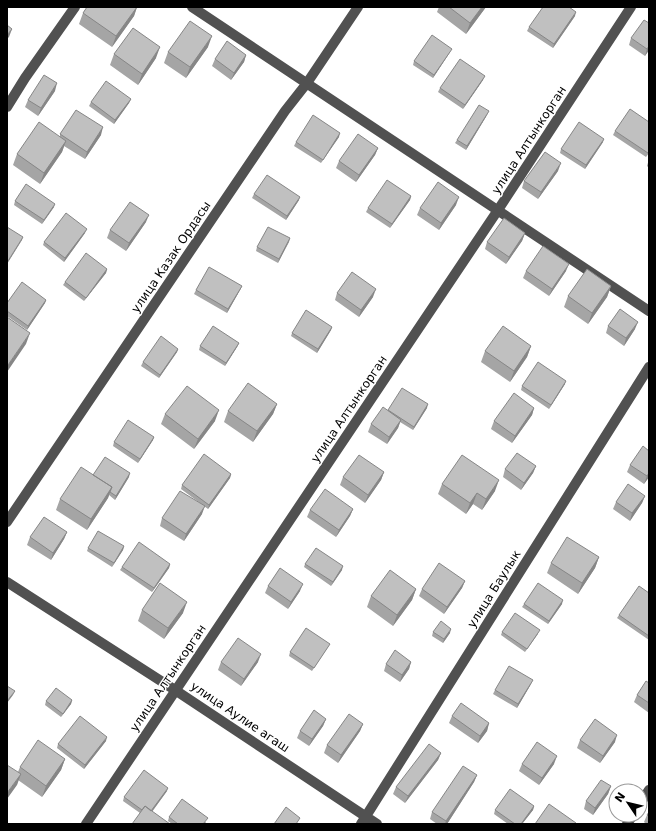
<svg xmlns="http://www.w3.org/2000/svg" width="656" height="831" font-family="'DejaVu Sans',sans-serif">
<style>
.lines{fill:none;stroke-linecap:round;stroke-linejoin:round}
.minor{stroke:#515151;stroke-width:10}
.wall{fill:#a5a5a5}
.shaded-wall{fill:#868686}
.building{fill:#c0c0c0;stroke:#868686}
.labels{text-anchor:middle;stroke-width:3;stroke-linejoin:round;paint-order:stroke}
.street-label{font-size:12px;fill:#000;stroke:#fff}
</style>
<rect width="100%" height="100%" fill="#fff"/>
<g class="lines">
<!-- minor -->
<path class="minor" d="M192 7 649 311
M7 107 25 78 75 7
M7 522 285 111 307 83 358 7
M7 582 175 690 377 824
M640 804 649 790
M86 824 498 210 631 7
M361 824 649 367
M627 824 633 815"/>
</g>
<!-- wall -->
<path class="wall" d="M87 7H137L134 16 112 47 79 24 83 13Z
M439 7H486L466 34 437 12Z
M575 16 553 48 527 31 529 27Z
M631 38 649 50 645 56 629 45Z
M208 47 186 78 164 63 168 52Z
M450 52 433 78 413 65 414 61Z
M114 54 156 58 138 85 110 65Z
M246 55 244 62 231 80 212 66 215 59Z
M483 80 463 109 438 92 440 88Z
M55 91 38 116 25 107 28 100Z
M131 99 129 103 114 124 89 106 91 102Z
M487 115 466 150 455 143 457 140Z
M615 131 649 153 646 157 613 135Z
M60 134 101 135 85 159 64 146 62 152 40 184 13 165 17 154 60 136Z
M339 137 321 163 294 146 296 142Z
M603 142 585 169 560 153 561 149Z
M378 148 375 155 356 182 336 168 339 161Z
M649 159V168L647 166Z
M558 171 538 199 522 188 524 181Z
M254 194 299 200 286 220 252 198Z
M411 196 410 200 390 228 366 212 368 208Z
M15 201 54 207 42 224 14 205Z
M456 205 439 230 417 215 420 208Z
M146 222 126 251 107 238 110 230Z
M85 233 64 262 43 245 44 242Z
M525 233 522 241 506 264 485 249 487 242Z
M290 238 278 263 256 251 257 247Z
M107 269 106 273 84 301 63 285 65 282Z
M526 271H566L549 296 523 278Z
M242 286 240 290 227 313 194 294 196 290Z
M611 286 607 297 588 324 564 307 568 296Z
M337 293 373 297 359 317 335 300Z
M46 300 45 303 27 330 7 316V303Z
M608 326 635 329 624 346 606 333Z
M332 327 331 330 317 353 291 336 292 333Z
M239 343 237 347 225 366 199 350 200 346Z
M531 346 527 357 510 382 481 362 485 351Z
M178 349 177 352 159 378 141 366 143 362Z
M565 384 549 409 521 390 522 386Z
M277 404 273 414 253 442 224 422 228 411Z
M427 408 413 430 400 422 398 428 387 444 368 432 371 424 388 411V410Z
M534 408 532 415 512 443 491 429 494 421Z
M165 414 215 421 194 449 161 424Z
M154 437 153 440 138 463 113 446 114 442Z
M649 451V477L644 484 627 472 630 465Z
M536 466 533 473 521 490 503 477 505 469Z
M384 472 381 480 365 503 340 485 343 477Z
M231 474 230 478 208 509 181 489 182 485Z
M129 477 115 500 109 495 108 498 87 530 56 510 60 499Z
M442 484 495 491 482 510 473 504 466 514 438 494Z
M645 496 642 503 630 521 613 509 616 502Z
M353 509 350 516 336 537 307 517 310 510Z
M202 514 184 541 160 526 162 518Z
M67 532 64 539 51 560 27 545 30 537Z
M124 546 123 550 112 567 87 551 88 548Z
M599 557 595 568 578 594 547 573 551 563Z
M170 564 169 568 152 592 120 570 122 567Z
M305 564 342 570 331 586 304 567Z
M465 581 462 588 444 614 419 596 422 589Z
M268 586 300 591 288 609 265 593Z
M416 589 412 600 393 626 367 607 371 596Z
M649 593V640L617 618 619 615Z
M524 604H562L548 624 522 607Z
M142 610 183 613 164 639 138 621Z
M433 632 450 633 443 643 432 636Z
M502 632 538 634 525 652 501 635Z
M328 647 312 671 289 656 290 652Z
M221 662H258L241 686 218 670Z
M411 662 409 669 400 682 384 671 386 664Z
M649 683V713L634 702 637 695Z
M531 684 517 708 493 694 495 690Z
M72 700 71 704 61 717 45 705 46 701Z
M452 716 489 723 487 731 478 743 449 723Z
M326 719 323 726 309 746 297 738 300 731Z
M363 724 360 731 338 763 324 753 327 745Z
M580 740 615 742 600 763 577 748Z
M106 741 84 769 57 748 58 744Z
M441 753 438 760 405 803 393 794 396 787Z
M65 759 61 770 42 797 18 780 17 785 18 772 20 767Z
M522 764H554L539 785 519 771Z
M477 775 474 782 447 824H437L430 819 432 812Z
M611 786 608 794 593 815 584 809 586 801Z
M167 791 152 812 140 813 123 801 124 797Z
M534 806 533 810 522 824H508L494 814 495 810Z
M649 812V824H646L644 822 647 815Z
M169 817 206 822 205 824H172L168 821Z"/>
<!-- shaded-wall -->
<path class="shaded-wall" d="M137 7 134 16 112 47 116 36Z
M482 7H486L466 34 470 23Z
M576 12 575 16 553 48 554 44Z
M12 29 9 37 7 39V35Z
M212 36 208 47 186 78 190 67Z
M649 46V50L645 56 647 49Z
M160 47 156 58 138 85 142 74Z
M452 49 450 52 433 78 434 75Z
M246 55 244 62 231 80 234 73Z
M485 76 483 80 463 109 465 105Z
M57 83 55 91 38 116 41 108Z
M131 99 129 103 114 124 115 120Z
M489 111 487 115 466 150 467 146Z
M103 127 101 135 85 159 87 152Z
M340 133 339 137 321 163 323 160Z
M604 139 603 142 585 169 586 165Z
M66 141 62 152 40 184 44 173Z
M378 148 375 155 356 182 359 175Z
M561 163 558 171 538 199 541 192Z
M411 196 410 200 390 228 392 224Z
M300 197 299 200 286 220 287 216Z
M459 197 456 205 439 230 441 223Z
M55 204 54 207 42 224 44 220Z
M149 215 146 222 126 251 129 243Z
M87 229 85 233 64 262 65 258Z
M525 233 522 241 506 264 509 257Z
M23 237 22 240 7 264 8 261Z
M290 238 289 242 278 263 279 259Z
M569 264 566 271 549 296 552 289Z
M107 269 106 273 84 301 86 298Z
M242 286 240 290 227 313 228 309Z
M611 286 607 297 588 324 592 313Z
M376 289 373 297 359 317 361 310Z
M46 300 45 303 27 330 28 326Z
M638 322 635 329 624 346 626 338Z
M332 327 331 330 317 353 318 349Z
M30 333 26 344 7 372V369L8 365Z
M239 343 237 347 225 366 226 363Z
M531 346 527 357 510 382 514 371Z
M178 349 177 352 159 378 160 375Z
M566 381 565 384 549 409 551 405Z
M277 404 273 414 253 442 257 431Z
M428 404 427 408 413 430 414 427Z
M534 408 532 415 512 443 515 436Z
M219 410 215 421 194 449 198 439Z
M401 420 398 428 387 444 389 437Z
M154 437 153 440 138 463 140 459Z
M536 466 533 473 521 490 524 483Z
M384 472 381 480 365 503 368 495Z
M130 473 129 477 115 500 116 496Z
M649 473V477L644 484 647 476Z
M231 474 230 478 208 509 209 505Z
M499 480 495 491 482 510 486 499Z
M112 487 108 498 87 530 91 519Z
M477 493 473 504 466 514 470 503Z
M645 496 642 503 630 521 632 513Z
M205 506 202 514 184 541 186 534Z
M353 509 350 516 336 537 339 530Z
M67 532 64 539 51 560 53 553Z
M124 546 123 550 112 567 114 563Z
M599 557 595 568 578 594 582 583Z
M170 564 169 568 152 592 154 588Z
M343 566 342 570 331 586 333 582Z
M465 581 462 588 444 614 447 607Z
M303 584 300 591 288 609 291 602Z
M416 589 412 600 393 626 397 615Z
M563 600 562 604 548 624 549 621Z
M187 602 183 613 164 639 168 628Z
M451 629 450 633 443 643 444 639Z
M261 654 258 662 241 686 244 679Z
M411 662 409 669 400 682 402 675Z
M533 680 531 684 517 708 518 704Z
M15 691 13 695 7 703V701Z
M72 700 71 704 61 717 63 714Z
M326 719 323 726 309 746 312 739Z
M489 723 487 731 478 743 480 736Z
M363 724 360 731 338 763 341 755Z
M617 735 615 742 600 763 603 756Z
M107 737 106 741 84 769 85 765Z
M441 753 438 760 405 803 408 796Z
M557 756 554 764 539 785 542 778Z
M65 759 61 770 42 797 46 786Z
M21 774 17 785 7 799V793Z
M477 775 474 782 447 824H445L446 821Z
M611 786 608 794 593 815 595 808Z
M168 788 167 791 147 818 149 814Z
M534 806 533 810 522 824H521Z"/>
<!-- building -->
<path class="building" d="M87 7H137L116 36 83 13Z
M449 7H482L470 23Z
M543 7H569L576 12 554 44 529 27Z
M644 20 649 23V46L647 49 631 38Z
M190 21 212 36 190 67 168 52Z
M7 25 12 29 7 35Z
M133 28 160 47 142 74 114 54Z
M432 35 452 49 434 75 414 61Z
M227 41 246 55 234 73 215 59Z
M460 59 485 76 465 105 440 88Z
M44 75 57 83 41 108 28 100Z
M106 81 131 99 115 120 91 102Z
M479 105 489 111 467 146 457 140Z
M630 109 649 122V151L648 153 615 131Z
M76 110 103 127 87 152 60 134Z
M313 115 340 133 323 160 296 142Z
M39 122 66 141 44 173 17 154Z
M579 122 604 139 586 165 561 149Z
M358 134 378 148 359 175 339 161Z
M545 152 561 163 541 192 524 181Z
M267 175 300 197 287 216 254 194Z
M387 180 411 196 392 224 368 208Z
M438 182 459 197 441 223 420 208Z
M26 184 55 204 44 220 15 201Z
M130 202 149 215 129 243 110 230Z
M66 213 87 229 65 258 44 242Z
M504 218 525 233 509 257 487 242Z
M7 227 23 237 8 261 7 260Z
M268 227 290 238 279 259 257 247Z
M543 246 569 264 552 289 526 271Z
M86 253 107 269 86 298 65 282Z
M209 267 242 286 228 309 196 290Z
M587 269 611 286 592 313 568 296Z
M352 272 376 289 361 310 337 293Z
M22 282 46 300 28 326 7 311V303Z
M620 309 638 322 626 338 608 326Z
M306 310 332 327 318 349 292 333Z
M7 317 30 333 8 365 7 364Z
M213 326 239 343 226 363 200 346Z
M503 326 531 346 514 371 485 351Z
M161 336 178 349 160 375 143 362Z
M538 362 566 381 551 405 522 386Z
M248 383 277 404 257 431 228 411Z
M187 386 219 410 198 439 165 414Z
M402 388 428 404 414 427 388 410Z
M514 393 534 408 515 436 494 421Z
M383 407 401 420 389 437 371 424Z
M128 420 154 437 140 459 114 442Z
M643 446 649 451V473L647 476 630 465Z
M517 453 536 466 524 483 505 469Z
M204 454 231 474 209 505 182 485Z
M359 455 384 472 368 495 343 477Z
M462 455 499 480 486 499 477 493 470 503 442 484Z
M105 457 130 473 116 496 110 492 112 487 93 475Z
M81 467 112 487 91 519 60 499Z
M628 484 645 496 632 513 616 502Z
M325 489 353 509 339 530 310 510Z
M180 491 205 506 186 534 162 518Z
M44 517 67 532 53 553 30 537Z
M98 531 124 546 114 563 88 548Z
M567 537 599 557 582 583 551 563Z
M139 542 170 564 154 588 122 567Z
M316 548 343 566 333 582 305 564Z
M439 563 465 581 447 607 422 589Z
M280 568 303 584 291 602 268 586Z
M390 570 416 589 397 615 371 596Z
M160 583 187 602 168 628 142 610Z
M538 583 563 600 549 621 524 604Z
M639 586 649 593V636L619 615Z
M515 613 540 630 527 649 502 632Z
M441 621 451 629 444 639 433 632Z
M306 628 330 644 314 668 290 652Z
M238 638 261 654 244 679 221 662Z
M395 650 411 662 402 675 386 664Z
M509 666 533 680 518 704 495 690Z
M646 681 649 683V703L637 695Z
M7 686 15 691 7 701Z
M56 688 72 700 63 714 46 701Z
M461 703 489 723 480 736 452 716Z
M314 710 326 719 312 739 300 731Z
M349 714 363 724 341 755 327 745Z
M80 716 107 737 85 765 58 744Z
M595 719 617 735 603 756 580 740Z
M38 740 65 759 46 786 20 767Z
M537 742 557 756 542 778 522 764Z
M429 744 441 753 408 796 396 787Z
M7 765 21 774 7 793Z
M463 766 477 775 446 821 432 812Z
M144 770 168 788 151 811 145 806 142 810 124 797Z
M601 780 611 786 595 808 586 801Z
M510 789 534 806 521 824H515L495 810Z
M182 799 208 818 203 824H178L169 817Z
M549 804 576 823V824H535Z
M145 806 170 824H132Z
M286 807 300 818 296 824H274Z
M649 812V817L647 815Z"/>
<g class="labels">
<!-- street labels -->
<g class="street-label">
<text transform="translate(529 140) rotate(-57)" y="4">улица Алтынкорган</text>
<text transform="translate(171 257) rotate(-56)" y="4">улица Казак Ордасы</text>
<text transform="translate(349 409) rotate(-56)" y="4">улица Алтынкорган</text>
<text transform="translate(494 589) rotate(-58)" y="4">улица Баулык</text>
<text transform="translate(168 678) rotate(-56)" y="4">улица Алтынкорган</text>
<text transform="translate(240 717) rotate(34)" y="4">улица Аулие агаш</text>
</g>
</g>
<!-- border -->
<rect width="656" height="831" fill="none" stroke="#000000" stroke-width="16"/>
<!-- north arrow -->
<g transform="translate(628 803) rotate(305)"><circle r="19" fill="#ffffff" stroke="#999999"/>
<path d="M0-3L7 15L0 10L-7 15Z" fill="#000000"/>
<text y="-6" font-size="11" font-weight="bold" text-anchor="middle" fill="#000000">N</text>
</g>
</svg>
